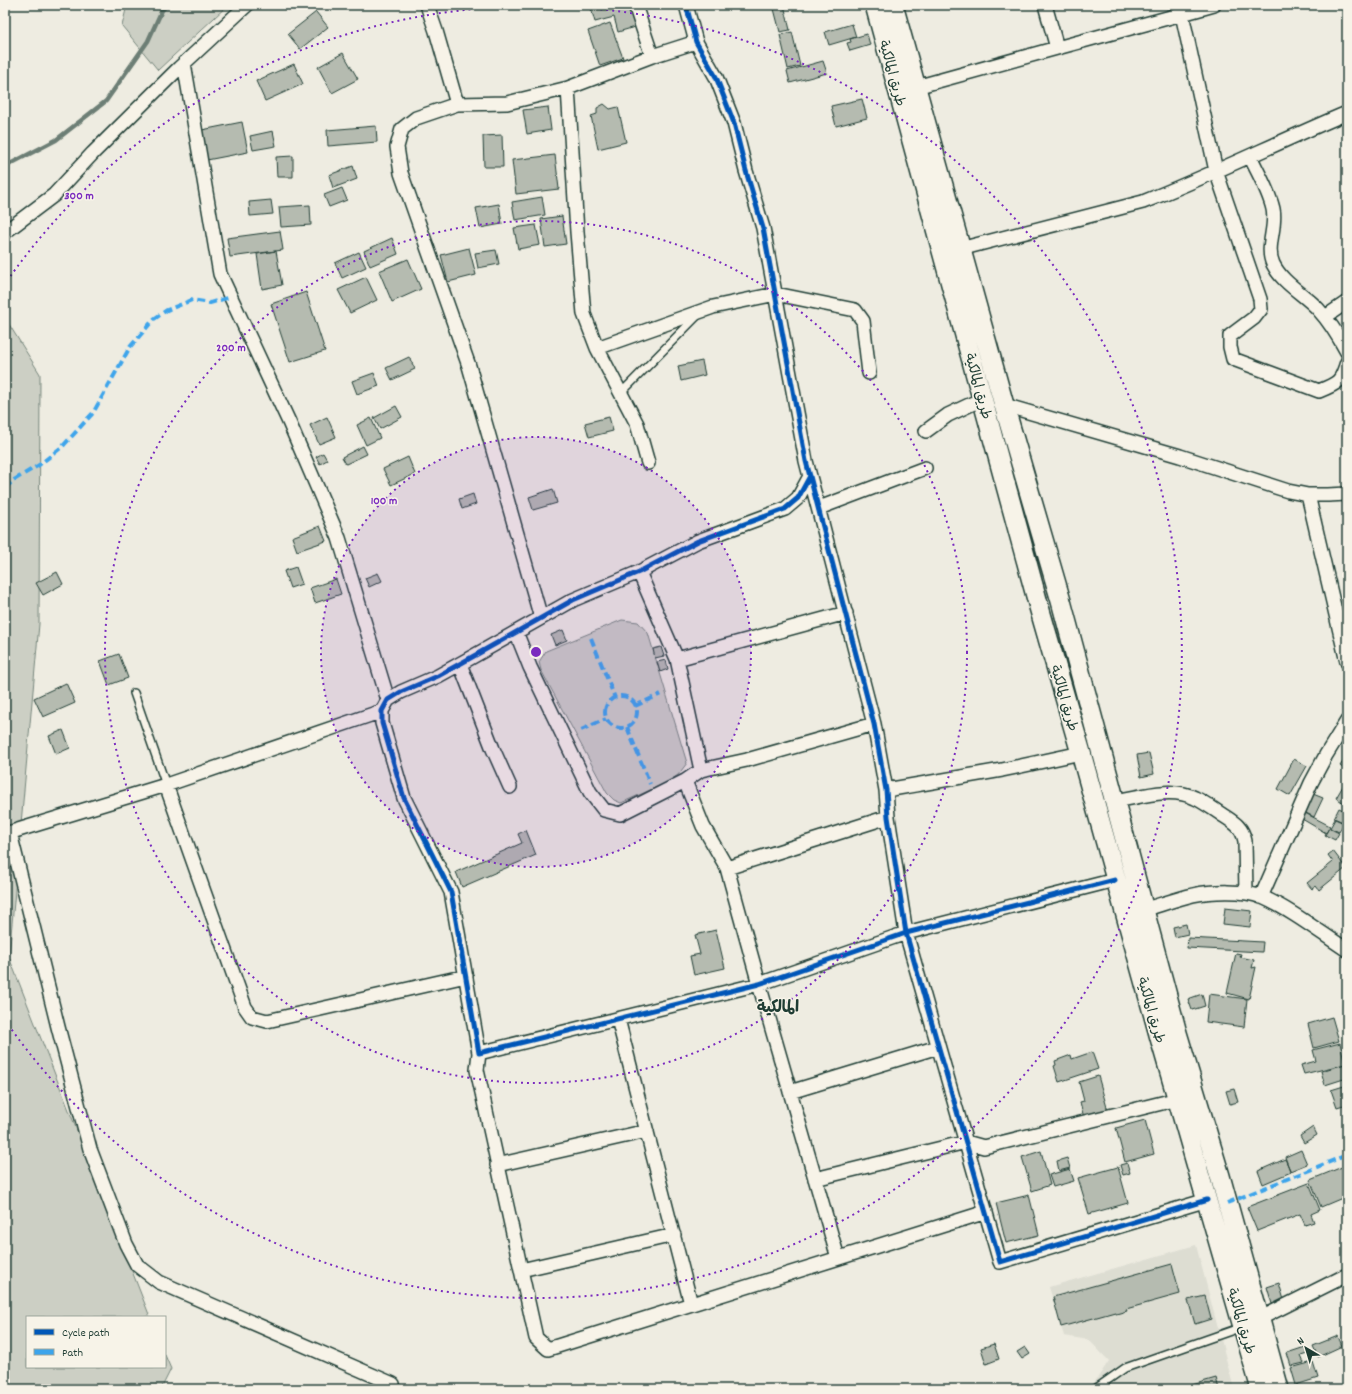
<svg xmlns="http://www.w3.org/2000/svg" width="1352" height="1394" font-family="Dekko,'Playpen Sans Arabic',sans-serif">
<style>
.built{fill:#ddddd2}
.green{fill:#cccfc4;stroke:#76867c}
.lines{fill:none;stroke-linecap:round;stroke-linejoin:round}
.stream{stroke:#6c7e74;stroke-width:4.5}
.building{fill:#b5bbb0;stroke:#1f3d34}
.service-casing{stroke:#1f3d34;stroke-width:10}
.minor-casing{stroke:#1f3d34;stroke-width:16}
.secondary-casing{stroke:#1f3d34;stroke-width:22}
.service{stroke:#f7f3e8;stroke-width:7}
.minor{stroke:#f7f3e8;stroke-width:13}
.secondary{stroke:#f7f3e8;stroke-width:19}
.quiet{stroke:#3da4eb;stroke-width:4;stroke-dasharray:8 4;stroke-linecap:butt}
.cycleway-casing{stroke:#f7f3e8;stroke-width:8}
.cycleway{stroke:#0057b8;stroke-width:5}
.ring{fill:none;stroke:#7b2cbf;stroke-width:2;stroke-dasharray:2 4}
.labels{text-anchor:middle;stroke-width:3;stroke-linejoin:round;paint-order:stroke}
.street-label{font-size:14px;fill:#1f3d34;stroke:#f7f3e8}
.quarter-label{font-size:16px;font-weight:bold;fill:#1f3d34;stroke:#f7f3e8}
.centre{fill:#7b2cbf;stroke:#f7f3e8;stroke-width:2}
.ring-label{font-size:12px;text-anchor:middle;font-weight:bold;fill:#7b2cbf;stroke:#f7f3e8;stroke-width:3;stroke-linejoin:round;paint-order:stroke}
</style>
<rect width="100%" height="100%" fill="#eeece1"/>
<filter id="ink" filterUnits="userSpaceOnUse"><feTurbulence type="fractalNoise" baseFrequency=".025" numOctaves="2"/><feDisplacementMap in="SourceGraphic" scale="8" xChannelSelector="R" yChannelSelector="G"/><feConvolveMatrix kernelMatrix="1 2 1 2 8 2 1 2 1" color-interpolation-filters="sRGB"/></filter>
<g filter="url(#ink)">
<!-- built -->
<path class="built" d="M1196 1245 1234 1389H1090L1109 1361 1089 1340 1064 1336 1049 1287Z"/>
<!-- green -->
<path class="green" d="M127 5H228L158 70 122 26Z
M948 232 1049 596 1044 597 944 233Z
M5 318 40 374 39 624 9 957 150 1317H27V1367H165V1355L171 1369 161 1389H5Z
M1056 617 1166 1010 1160 1012 1050 618Z
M622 620 638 622 648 633 687 763 678 775 666 783 621 803 614 800 607 793 541 670 539 662 546 651Z"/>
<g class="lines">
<!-- stream -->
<path class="stream" d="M5 169 10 164 56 140 106 101 148 41 162 10 167 5"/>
</g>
<!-- building -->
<path class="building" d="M590 5H631L638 26 618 32 614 17 595 22Z
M773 5H784L790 30 780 32Z
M316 12 328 27 300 49 288 34Z
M610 23 623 58 600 66 588 31Z
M852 24 856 37 829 45 825 32Z
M792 32 800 66 788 69 780 35Z
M867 34 870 45 850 51 847 43 851 42 850 39Z
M343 53 358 79 332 93 318 67Z
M823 61 827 73 790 83 787 71Z
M294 64 303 84 265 101 256 81Z
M862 99 867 118 836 126 831 106Z
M604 104 610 109 618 107 626 142 598 149 591 116 597 114V108Z
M548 107 551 130 527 134 523 110Z
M242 122 248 152 207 160 202 130Z
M376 126 377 142 328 146 327 130Z
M273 131 276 146 253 150 250 136Z
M502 135 503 167H484L483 136Z
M555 155 559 189 516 194 512 160Z
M293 156V177H277L276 157Z
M353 166 357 179 333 188 329 175Z
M342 188 347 200 329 207 324 195Z
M542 197 545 215 515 220 512 202Z
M271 200 273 214 250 216 249 202Z
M499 204 502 224 480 228 476 208Z
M310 205 311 225 281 227 279 207Z
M562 216 566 244 545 247 541 219Z
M536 225 540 245 518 249 514 228Z
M280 231 283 250 230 257 227 238Z
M392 238 398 254 370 266 364 251Z
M469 248 476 275 448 282 441 255Z
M496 250 499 264 478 268 475 253Z
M276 251 282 285 262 289 257 254Z
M359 252 366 267 342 278 335 263Z
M408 259 421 289 392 302 379 271Z
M366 277 377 300 350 313 338 290Z
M306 292 325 351 290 362 271 304Z
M409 357 415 369 392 380 386 368Z
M702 361 705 375 681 381 678 366Z
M374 373 379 386 357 394 352 381Z
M396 406 402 417 380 429 374 418Z
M327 417 336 437 319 444 310 425Z
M609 417 613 431 589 437 585 423Z
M371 418 380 438 366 445 357 425Z
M363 446 367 454 346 464 342 457Z
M323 453 327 460 320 464 316 457Z
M408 457 415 474 391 485 383 469Z
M553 489 557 503 533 510 529 497Z
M473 494 476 504 462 509 459 499Z
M320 526 326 541 297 551 292 537Z
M296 567 302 584 290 588 284 571Z
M57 572 63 584 43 595 36 583Z
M378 573 382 581 369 587 365 578Z
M336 579 341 594 315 603 310 588Z
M563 630 567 640 555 645 551 635Z
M661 647 664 656 655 658 653 649Z
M119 654 128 678 109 685 100 661Z
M666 660 668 669 660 672 657 662Z
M66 683 75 703 43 717 34 698Z
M1347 728V742L1340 738Z
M63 730 70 748 56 754 49 736Z
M1149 753 1154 774 1141 777 1137 755Z
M1347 756V771L1340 766Z
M1294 759 1307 766 1290 796 1278 789Z
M1347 779V799L1344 803 1336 798Z
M1313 794 1323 798 1314 817 1304 812Z
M1339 808 1347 812V815L1343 822 1334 818Z
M1305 813 1330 826 1326 833 1302 819Z
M1335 819 1344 823 1339 832 1330 828Z
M1329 828 1339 833 1335 840 1325 835Z
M526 830 536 855 462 887 456 872 522 843 518 834Z
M1333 851 1346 868 1319 890 1316 886 1312 889 1307 883 1333 862 1328 855Z
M1225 908 1252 911 1250 927 1223 924Z
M1186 924 1188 934 1175 937 1173 927Z
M716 930 725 968 694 975 690 956 700 954 695 935Z
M1188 938 1263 942 1262 952 1187 948Z
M1236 953 1241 954 1240 957 1254 960 1252 968 1256 967 1249 999 1227 993Z
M1202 994 1205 1006 1192 1010 1188 999Z
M1209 994 1247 999 1244 1027 1206 1022Z
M1332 1017 1339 1041 1314 1048 1308 1024Z
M1340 1043 1345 1064 1304 1074 1301 1065 1316 1061 1313 1050Z
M1092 1052 1098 1069 1059 1082 1054 1066 1056 1065 1055 1061 1071 1055 1072 1059Z
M1345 1064 1347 1070V1078L1325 1085 1321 1071Z
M1098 1076 1108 1111 1084 1118 1080 1102 1084 1101 1079 1082Z
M1347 1085V1104L1337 1107 1331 1090Z
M1234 1089 1238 1102 1230 1104 1226 1091Z
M1145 1120 1154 1154 1125 1162 1116 1128Z
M1313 1127 1317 1135 1304 1143 1300 1136Z
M1301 1150 1307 1164 1290 1171 1285 1157Z
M1041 1151 1050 1185 1032 1191 1022 1157Z
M1067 1158 1070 1168 1059 1171 1057 1161Z
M1285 1159 1291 1172 1263 1184 1258 1171Z
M1127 1163 1130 1173 1123 1175 1120 1165Z
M1347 1165V1196L1321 1207 1310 1180Z
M1118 1167 1128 1203 1089 1214 1078 1178Z
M1070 1169 1074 1181 1053 1187 1049 1175Z
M1309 1183 1320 1210 1311 1214 1314 1222 1305 1225 1300 1214 1257 1231 1247 1207Z
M1029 1195 1039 1235 1006 1243 996 1203Z
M1172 1264 1180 1294 1126 1309 1127 1311 1116 1314 1115 1312 1061 1327 1053 1297Z
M1279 1283 1284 1300 1272 1304 1267 1287Z
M1205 1296 1211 1319 1195 1324 1188 1300Z
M1338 1336 1342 1346 1318 1357 1313 1346Z
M994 1344 999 1359 986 1364 981 1348Z
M1025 1347 1030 1354 1022 1359 1017 1352Z
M1305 1347 1307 1354 1301 1356 1304 1363 1291 1366 1287 1353Z
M1313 1362 1318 1378 1296 1385 1291 1368Z
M1216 1378 1219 1389H1178Z"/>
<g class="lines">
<!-- service casing -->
<g class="service-casing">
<path id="service" d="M621 393 698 315
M134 693 166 785
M1095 1389 1125 1368 1242 1327"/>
</g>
<!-- minor casing -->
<g class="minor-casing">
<path id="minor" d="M427 5 436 31 457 104
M635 5 652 56
M686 5 696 42 716 77 734 123 746 171 763 228 806 461 874 724 886 790 888 817 906 933 1000 1262 1207 1200
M1045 5 1057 48
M1180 5 1182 14 1214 5
M184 63 220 274 289 422 339 538 388 700
M916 87 1057 48 1182 14 1216 171 1260 299 1261 309 1254 318 1230 336V347L1233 359 1319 391C1339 383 1341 382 1347 362
M568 88 577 232 584 314 597 348 713 307 776 294 855 310 863 321 869 373
M1250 156C1258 173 1269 191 1273 209 1277 227 1265 247 1273 264 1282 283 1304 294 1318 309 1330 322 1339 337 1347 352
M5 232 54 195 93 153 179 68 247 5
M960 249 1143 202C1212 175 1278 142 1347 113
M1325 317 1347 302
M597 348 637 424 648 463
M1004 405 1180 456 1288 491 1308 495H1328L1347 494
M926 431 948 415 982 399
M810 476 798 498 785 509 698 541 639 572 573 600 465 661 438 676 401 692 388 700 382 711V723L404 798 451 892 479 1053 759 984 906 933 1115 880
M1308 495 1347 662
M819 508 925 468
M639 572 677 659 701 770
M541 618 469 366 401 173 397 147 402 129 416 118 457 104 507 103 568 88 652 56 696 42
M516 632 530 667 590 792 604 810 620 814 685 781 701 770 747 760 874 724
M677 659 846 613
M460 664 493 749 510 787
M685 781 703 826 727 868 759 984 838 1258
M166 785 245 1007 252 1017 267 1021 466 976
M886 790 1002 770 1081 753
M1115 801C1140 797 1171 786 1195 798 1204 802 1213 809 1221 814 1233 822 1242 826 1245 841L1246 893
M10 833 58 1027 90 1149 126 1244 137 1265 159 1282 393 1384
M5 834 166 785 382 711
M727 868 888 817
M1261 897 1311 783 1326 755 1347 721
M1143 910C1160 905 1176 899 1193 895 1212 891 1244 890 1262 897 1290 909 1321 933 1347 950
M618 1019 691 1304
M479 1053 477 1070 536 1338 548 1349 986 1212
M790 1092 938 1047
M497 1165 647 1131
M815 1179 966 1142 984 1147 1178 1099
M521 1270 674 1235
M1259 1319 1347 1275"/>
</g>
<!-- secondary casing -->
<g class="secondary-casing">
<path id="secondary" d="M875 5 1039 607 1081 753 1160 1038 1261 1389
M893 5 1004 405 1061 601 1177 1033 1220 1176 1279 1389"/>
</g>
<!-- service -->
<use href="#service" class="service"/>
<!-- minor -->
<use href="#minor" class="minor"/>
<!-- secondary -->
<use href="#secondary" class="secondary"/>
<!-- quiet -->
<path class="quiet" d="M5 488 14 480 39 465 63 446 93 413 130 347 154 319 167 310 192 300 210 303 230 297
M591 638 615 698
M605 712a16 16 0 1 1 32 0a16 16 0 1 1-32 0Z
M635 706 661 694
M627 727 650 784
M581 730 606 719
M1227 1203 1347 1155"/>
<!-- cycleway casing -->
<g class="cycleway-casing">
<path id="cycleway" d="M686 5 696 42 716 77 734 123 746 171 763 228 806 461 874 724 886 790 888 817 906 933 1000 1262 1207 1200
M810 476 798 498 785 509 698 541 639 572 573 600 465 661 438 676 401 692 388 700 382 711V723L404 798 451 892 479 1053 759 984 906 933 1115 880"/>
</g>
<!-- cycleway -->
<use href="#cycleway" class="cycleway"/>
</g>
</g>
<!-- distance rings -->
<circle cx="536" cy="652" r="215" fill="#7b2cbf" fill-opacity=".12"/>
<g class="ring">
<circle cx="536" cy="652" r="215"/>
<circle cx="536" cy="652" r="431"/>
<path d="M7 281A646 646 0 1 1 7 1023"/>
</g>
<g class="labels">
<!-- street labels -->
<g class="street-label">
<text transform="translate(893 73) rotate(75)" y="5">طريق المالكية</text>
<text transform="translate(979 386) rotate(75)" y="5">طريق المالكية</text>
<text transform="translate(1065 698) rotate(74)" y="5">طريق المالكية</text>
<text transform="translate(1152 1010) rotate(74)" y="5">طريق المالكية</text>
<text transform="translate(1242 1321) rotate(74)" y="5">طريق المالكية</text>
</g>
<!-- quarter labels -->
<g class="quarter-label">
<text x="778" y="1012">المالكية</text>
</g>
</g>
<circle cx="536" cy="652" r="6" class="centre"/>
<g class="ring-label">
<text x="79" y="199">300 m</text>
<text x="231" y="351">200 m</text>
<text x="384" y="504">100 m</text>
</g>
<!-- margin -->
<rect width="1352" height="1394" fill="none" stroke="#f7f3e8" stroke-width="20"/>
<rect x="10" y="10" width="1332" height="1374" fill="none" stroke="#1f3d34" stroke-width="1.5" filter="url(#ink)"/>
<!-- legend -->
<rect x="26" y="1316" width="140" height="52" fill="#f7f3e8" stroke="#a1aaa0"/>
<rect x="34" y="1329" width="20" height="6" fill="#0057b8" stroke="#a1aaa0"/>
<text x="62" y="1336" font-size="12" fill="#1f3d34">Cycle path</text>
<rect x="34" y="1349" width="20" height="6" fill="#3da4eb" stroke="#a1aaa0"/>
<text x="62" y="1356" font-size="12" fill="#1f3d34">Path</text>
<!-- north arrow -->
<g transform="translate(1306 1348) rotate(322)" stroke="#f7f3e8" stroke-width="3" paint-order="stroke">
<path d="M0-3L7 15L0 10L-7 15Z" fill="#1f3d34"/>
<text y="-6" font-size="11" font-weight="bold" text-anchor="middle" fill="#1f3d34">N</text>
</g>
</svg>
